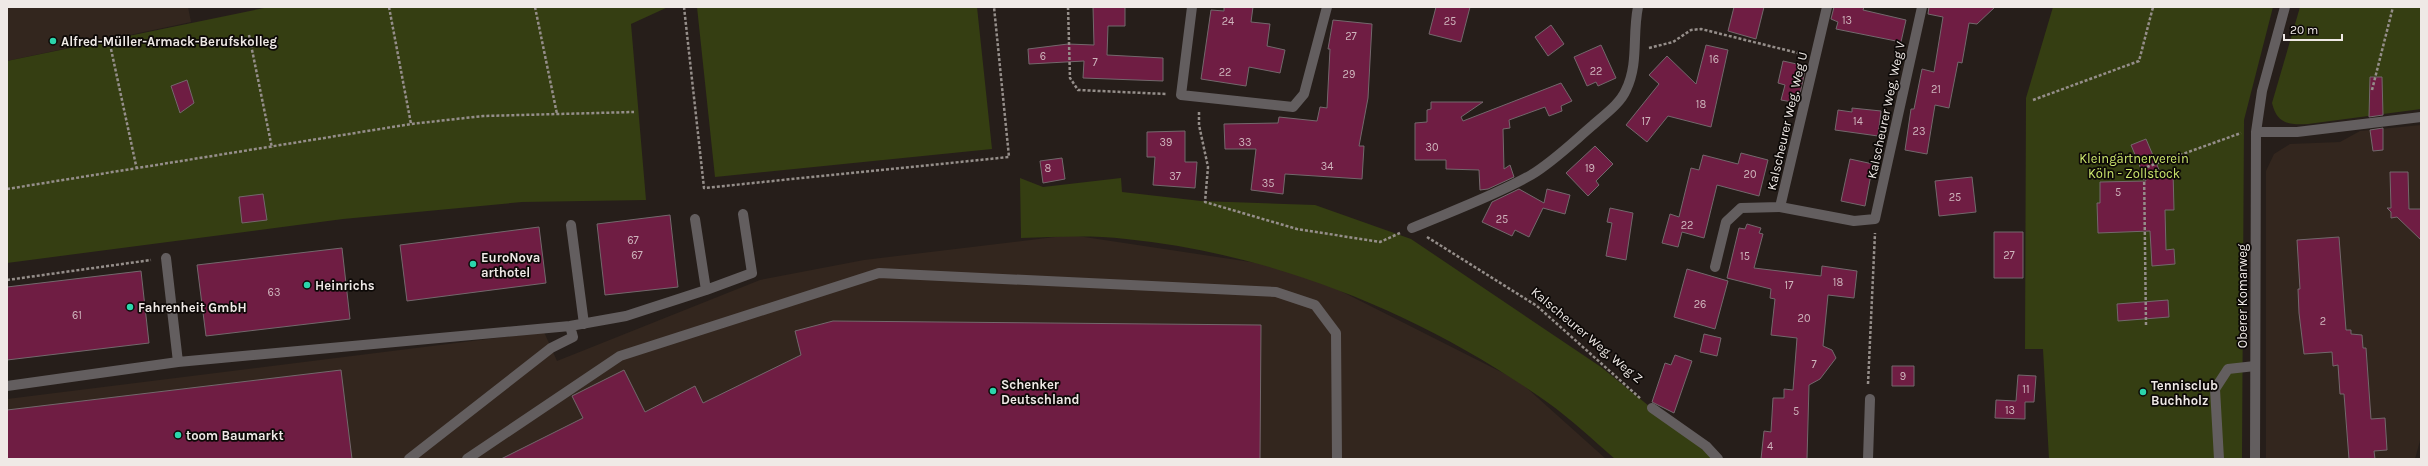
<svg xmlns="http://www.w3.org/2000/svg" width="2428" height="466" viewBox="0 0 2428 466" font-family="Karla,sans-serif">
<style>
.built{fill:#33261e}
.green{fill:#353e12}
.building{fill:#6f1d43;stroke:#73686c}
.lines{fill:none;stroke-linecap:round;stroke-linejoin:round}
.path{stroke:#958e8a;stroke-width:2.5;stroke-dasharray:3 2;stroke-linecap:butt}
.lane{stroke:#635e5f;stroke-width:10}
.street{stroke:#635e5f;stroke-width:10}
.poi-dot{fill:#2bd5ac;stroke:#0d0907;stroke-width:1.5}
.labels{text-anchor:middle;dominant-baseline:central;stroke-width:3.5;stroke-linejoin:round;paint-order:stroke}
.number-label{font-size:11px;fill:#cfb6bd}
.poi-label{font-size:13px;font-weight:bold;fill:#efe9e6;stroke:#0d0907;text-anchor:start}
.street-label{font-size:13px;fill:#efe9e6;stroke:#0d0907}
.park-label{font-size:13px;fill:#cce66d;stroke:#0d0907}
</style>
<rect width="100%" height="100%" fill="#261e1a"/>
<path class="built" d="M 7,7 L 188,7 L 191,22 L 7,61 Z
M 2421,125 L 2421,437 L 2415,459 L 2266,459 L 2266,171 L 2274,154 L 2290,144 L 2340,142 L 2360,131 Z
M 1071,235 L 1297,269 L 1519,381 L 1606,459 L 7,459 L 7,399 L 544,332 L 557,361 L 760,280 L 864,260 Z"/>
<path class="green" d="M 269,7 L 668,7 L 631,24 L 646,200 L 522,202 L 343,219 L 7,263 L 7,61 Z
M 697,7 L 977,7 L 992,149 L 715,177 Z
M 2053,7 L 2273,7 L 2244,120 L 2242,459 L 2049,459 L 2043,349 L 2025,349 L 2026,98 Z
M 2300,7 L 2421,7 L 2421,109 L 2308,124 C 2289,125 2277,124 2272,103 Z
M 1020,178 L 1043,187 L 1121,178 L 1122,192 L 1201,201 L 1315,205 L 1411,239 L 1601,367 L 1708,454 L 1711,459 L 1615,459 C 1593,440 1571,419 1547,402 C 1424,315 1276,254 1126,239 C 1091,235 1056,237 1021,238 Z"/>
<path class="building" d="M 1093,7 L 1125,7 L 1125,26 L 1108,26 L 1107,55 L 1163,58 L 1163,81 L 1083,78 L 1084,61 L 1029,64 L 1028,49 L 1068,44 L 1094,45 Z
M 1224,7 L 1253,7 L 1251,22 L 1270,24 L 1267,46 L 1285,50 L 1280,73 L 1249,67 L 1246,86 L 1201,79 L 1211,10 L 1224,11 Z
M 1436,7 L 1470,7 L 1461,42 L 1429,34 Z
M 1734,7 L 1764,7 L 1756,39 L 1728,31 Z
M 1834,7 L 1864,7 L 1863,10 L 1906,20 L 1901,42 L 1836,29 L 1838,22 L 1831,19 Z
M 1929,7 L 1995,7 L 1977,24 L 1969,23 L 1962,63 L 1958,62 L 1949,108 L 1935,105 L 1927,154 L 1905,150 L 1911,109 L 1914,109 L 1922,69 L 1934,72 L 1943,17 L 1928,14 Z
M 1333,20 L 1372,24 L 1368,98 L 1359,146 L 1364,146 L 1362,179 L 1285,174 L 1283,194 L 1251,190 L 1256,149 L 1225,149 L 1224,124 L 1278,123 L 1279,117 L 1317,121 L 1320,107 L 1327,108 L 1330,49 L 1328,49 Z
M 1551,25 L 1564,44 L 1548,56 L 1535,37 Z
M 1601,45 L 1616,78 L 1598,86 L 1596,82 L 1587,86 L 1574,57 Z
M 1706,45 L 1728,50 L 1711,127 L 1668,116 L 1647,142 L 1626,125 L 1659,84 L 1649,75 L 1667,56 L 1696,84 Z
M 1783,61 L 1806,66 L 1798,103 L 1781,100 L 1785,85 L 1778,83 Z
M 2370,77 L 2382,77 L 2383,115 L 2369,117 Z
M 187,80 L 194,103 L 180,113 L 171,86 Z
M 1561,83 L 1572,101 L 1561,106 L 1562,111 L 1549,116 L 1545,107 L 1509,120 L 1510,128 L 1503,129 L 1504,169 L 1510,165 L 1514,177 L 1488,189 L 1480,190 L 1479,170 L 1446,169 L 1446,160 L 1415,160 L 1415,123 L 1427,122 L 1427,110 L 1431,109 L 1431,102 L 1483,102 L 1461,117 L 1463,121 Z
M 1852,108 L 1881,111 L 1878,136 L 1835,130 L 1838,110 L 1852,112 Z
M 2383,128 L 2383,150 L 2373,151 L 2370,130 Z
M 1185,131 L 1185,162 L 1197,162 L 1195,188 L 1153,185 L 1155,157 L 1147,157 L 1147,132 Z
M 2146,139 L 2160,172 L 2173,171 L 2174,210 L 2165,210 L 2166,250 L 2174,249 L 2175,264 L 2152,266 L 2150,231 L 2098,233 L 2097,203 L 2100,203 L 2100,182 L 2146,181 L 2131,145 Z
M 1595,146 L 1613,164 L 1596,181 L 1599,185 L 1588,196 L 1566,173 Z
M 1741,153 L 1768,160 L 1759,196 L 1717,185 L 1704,238 L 1682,232 L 1678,247 L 1662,243 L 1670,214 L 1679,217 L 1691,168 L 1699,170 L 1703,155 L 1738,164 Z
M 1062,158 L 1065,179 L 1043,183 L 1040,161 Z
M 1850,159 L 1873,164 L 1865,206 L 1841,201 Z
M 2390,172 L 2408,172 L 2409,209 L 2421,209 L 2421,240 L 2397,217 L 2391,218 L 2391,212 L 2387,208 L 2391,208 Z
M 1972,177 L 1976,212 L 1939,216 L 1935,181 Z
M 1519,189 L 1544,203 L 1547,189 L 1570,195 L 1565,214 L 1543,208 L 1529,237 L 1515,230 L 1512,236 L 1482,222 L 1492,202 Z
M 263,194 L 267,220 L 242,223 L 239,197 Z
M 1610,208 L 1633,213 L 1626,260 L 1606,256 L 1612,223 L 1607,222 Z
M 670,215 L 678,287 L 605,295 L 597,224 Z
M 1747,224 L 1761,228 L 1759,233 L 1763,234 L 1754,268 L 1821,276 L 1822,266 L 1857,271 L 1854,298 L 1828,295 L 1823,346 L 1832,350 L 1836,358 L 1820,379 L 1809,385 L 1807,459 L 1761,459 L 1764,431 L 1771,432 L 1773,398 L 1784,398 L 1784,389 L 1793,390 L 1797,338 L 1771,335 L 1775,299 L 1770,298 L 1771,289 L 1727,278 L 1739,228 L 1745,229 Z
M 539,227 L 546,283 L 407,301 L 400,245 Z
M 1994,232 L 2023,232 L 2023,278 L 1994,278 Z
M 2339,237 L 2346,330 L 2351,330 L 2351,334 L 2362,335 L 2363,348 L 2366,348 L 2371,419 L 2385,418 L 2387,450 L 2374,451 L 2375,459 L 2349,459 L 2344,394 L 2340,394 L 2338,365 L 2333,366 L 2332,352 L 2304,354 L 2299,313 L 2298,289 L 2300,289 L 2297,240 Z
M 342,248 L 350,319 L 206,336 L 197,265 Z
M 1687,269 L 1728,281 L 1715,329 L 1674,317 Z
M 141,271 L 149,343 L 7,360 L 7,287 Z
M 2168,300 L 2169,317 L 2118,321 L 2117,304 Z
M 833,321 L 1261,325 L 1260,459 L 501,459 L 583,418 L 572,396 L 624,370 L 645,412 L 695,386 L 703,403 L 801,355 L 795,331 Z
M 1704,334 L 1721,338 L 1717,356 L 1700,352 Z
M 1675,355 L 1692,361 L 1674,413 L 1652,402 L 1665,363 L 1671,365 Z
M 1892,366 L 1914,366 L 1914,386 L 1892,386 Z
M 341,370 L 352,459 L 7,459 L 7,410 Z
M 2018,375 L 2036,376 L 2034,402 L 2025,402 L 2025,419 L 1995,418 L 1996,400 L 2016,401 Z"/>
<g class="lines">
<path class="path" d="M 389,7 L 411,124
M 535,7 L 557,114
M 684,7 L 704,188 L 1009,157 L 994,7
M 1068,7 L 1070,78 L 1078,90 L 1166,94
M 249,35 L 272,148
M 1649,48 L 1673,42 L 1691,30 L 1701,29 L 1802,54
M 111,49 L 137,170
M 2372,90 L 2393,7
M 2033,100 L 2139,61 L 2153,7
M 1199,112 L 1199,125 L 1208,167 L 1205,202 L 1297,229 L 1380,242 L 1400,233
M 7,189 L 411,124 L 483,116 L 634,112
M 1427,237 L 1537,306 L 1641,399
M 7,280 L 151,260
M 2146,325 L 2144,168 L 2241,133
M 1868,384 L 1875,233"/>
<path class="lane" d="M 571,225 L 584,324
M 166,258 L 178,362
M 706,290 L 752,273 L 743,214
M 7,386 L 178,362 L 570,326 L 626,316 L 706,290 L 695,219
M 409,459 L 551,348 L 573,337 L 570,326
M 467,459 L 620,356 L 879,273 L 1276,292 L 1315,305 L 1336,333 L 1337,459
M 2219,459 L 2215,389 L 2228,369 L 2255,366"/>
<path class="street" d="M 1192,7 L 1181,95 L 1293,107 L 1304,94 L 1327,7
M 2256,132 L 2297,132 L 2421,117
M 1780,207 L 1827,7
M 1412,228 C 1452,211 1494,196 1531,175 C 1554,161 1573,142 1593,125 C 1604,115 1620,104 1626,90 C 1639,63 1632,36 1638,7
M 1715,267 L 1726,222 L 1741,208 L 1780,207 L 1854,221 L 1875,219 L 1922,7
M 1652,408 L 1706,446 L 1718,459
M 1868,459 L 1870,399
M 2255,459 L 2256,132 L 2262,91 L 2285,7"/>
</g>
<g class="poi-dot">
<circle cx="53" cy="41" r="4"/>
<circle cx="473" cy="264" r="4"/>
<circle cx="307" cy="285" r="4"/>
<circle cx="130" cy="307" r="4"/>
<circle cx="993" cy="391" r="4"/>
<circle cx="2143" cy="392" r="4"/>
<circle cx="178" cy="435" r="4"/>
</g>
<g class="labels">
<g class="number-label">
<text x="1847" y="20">13</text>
<text x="1228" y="21">24</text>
<text x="1450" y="21">25</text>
<text x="1351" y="36">27</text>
<text x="1043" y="56">6</text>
<text x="1714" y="59">16</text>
<text x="1095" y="62">7</text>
<text x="1596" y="71">22</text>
<text x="1225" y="72">22</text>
<text x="1349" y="74">29</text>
<text x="1936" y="89">21</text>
<text x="1701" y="104">18</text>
<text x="1646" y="121">17</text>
<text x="1858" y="121">14</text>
<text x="1919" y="131">23</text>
<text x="1166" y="142">39</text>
<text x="1245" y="142">33</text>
<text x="1432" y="147">30</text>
<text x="1327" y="166">34</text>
<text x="1048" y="168">8</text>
<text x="1590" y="168">19</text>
<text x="1750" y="174">20</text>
<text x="1175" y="176">37</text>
<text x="1268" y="183">35</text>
<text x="2118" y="192">5</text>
<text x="1955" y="197">25</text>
<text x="1502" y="219">25</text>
<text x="1687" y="225">22</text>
<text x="633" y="240">67</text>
<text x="637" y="255">67</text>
<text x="2009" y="255">27</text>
<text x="1745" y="256">15</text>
<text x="1838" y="282">18</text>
<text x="1789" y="285">17</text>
<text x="274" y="292">63</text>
<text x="1700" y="304">26</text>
<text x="77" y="315">61</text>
<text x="1804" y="318">20</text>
<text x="2323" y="321">2</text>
<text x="1814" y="364">7</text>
<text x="1903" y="376">9</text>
<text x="2026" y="389">11</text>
<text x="2010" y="410">13</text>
<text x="1796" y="411">5</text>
<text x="1770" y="446">4</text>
</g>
<g class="poi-label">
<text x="61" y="41">Alfred-Müller-Armack-Berufskolleg</text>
<text x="481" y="257">EuroNova<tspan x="481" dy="15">arthotel</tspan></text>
<text x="315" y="285">Heinrichs</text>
<text x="138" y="307">Fahrenheit GmbH</text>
<text x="1001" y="384">Schenker<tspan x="1001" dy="15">Deutschland</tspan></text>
<text x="2151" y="385">Tennisclub<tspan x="2151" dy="15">Buchholz</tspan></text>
<text x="186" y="435">toom Baumarkt</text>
</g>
<g class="street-label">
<text transform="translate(1886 110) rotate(-78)">Kalscheurer Weg, Weg V</text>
<text transform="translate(1787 121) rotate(-77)">Kalscheurer Weg, Weg U</text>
<text transform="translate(2242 296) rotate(-90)">Oberer Komarweg</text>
<text transform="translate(1587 335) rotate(40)">Kalscheurer Weg, Weg Z</text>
</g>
<g class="park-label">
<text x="2134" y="158">Kleingärtnerverein<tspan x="2134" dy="15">Köln - Zollstock</tspan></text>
</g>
</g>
<rect width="2428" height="466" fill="none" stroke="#efe9e6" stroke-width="16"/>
<path d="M2284 34v6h58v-6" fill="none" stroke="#efe9e6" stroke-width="2"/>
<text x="2290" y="34" font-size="12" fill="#efe9e6" stroke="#0d0907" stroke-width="3" paint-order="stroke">20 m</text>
</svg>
